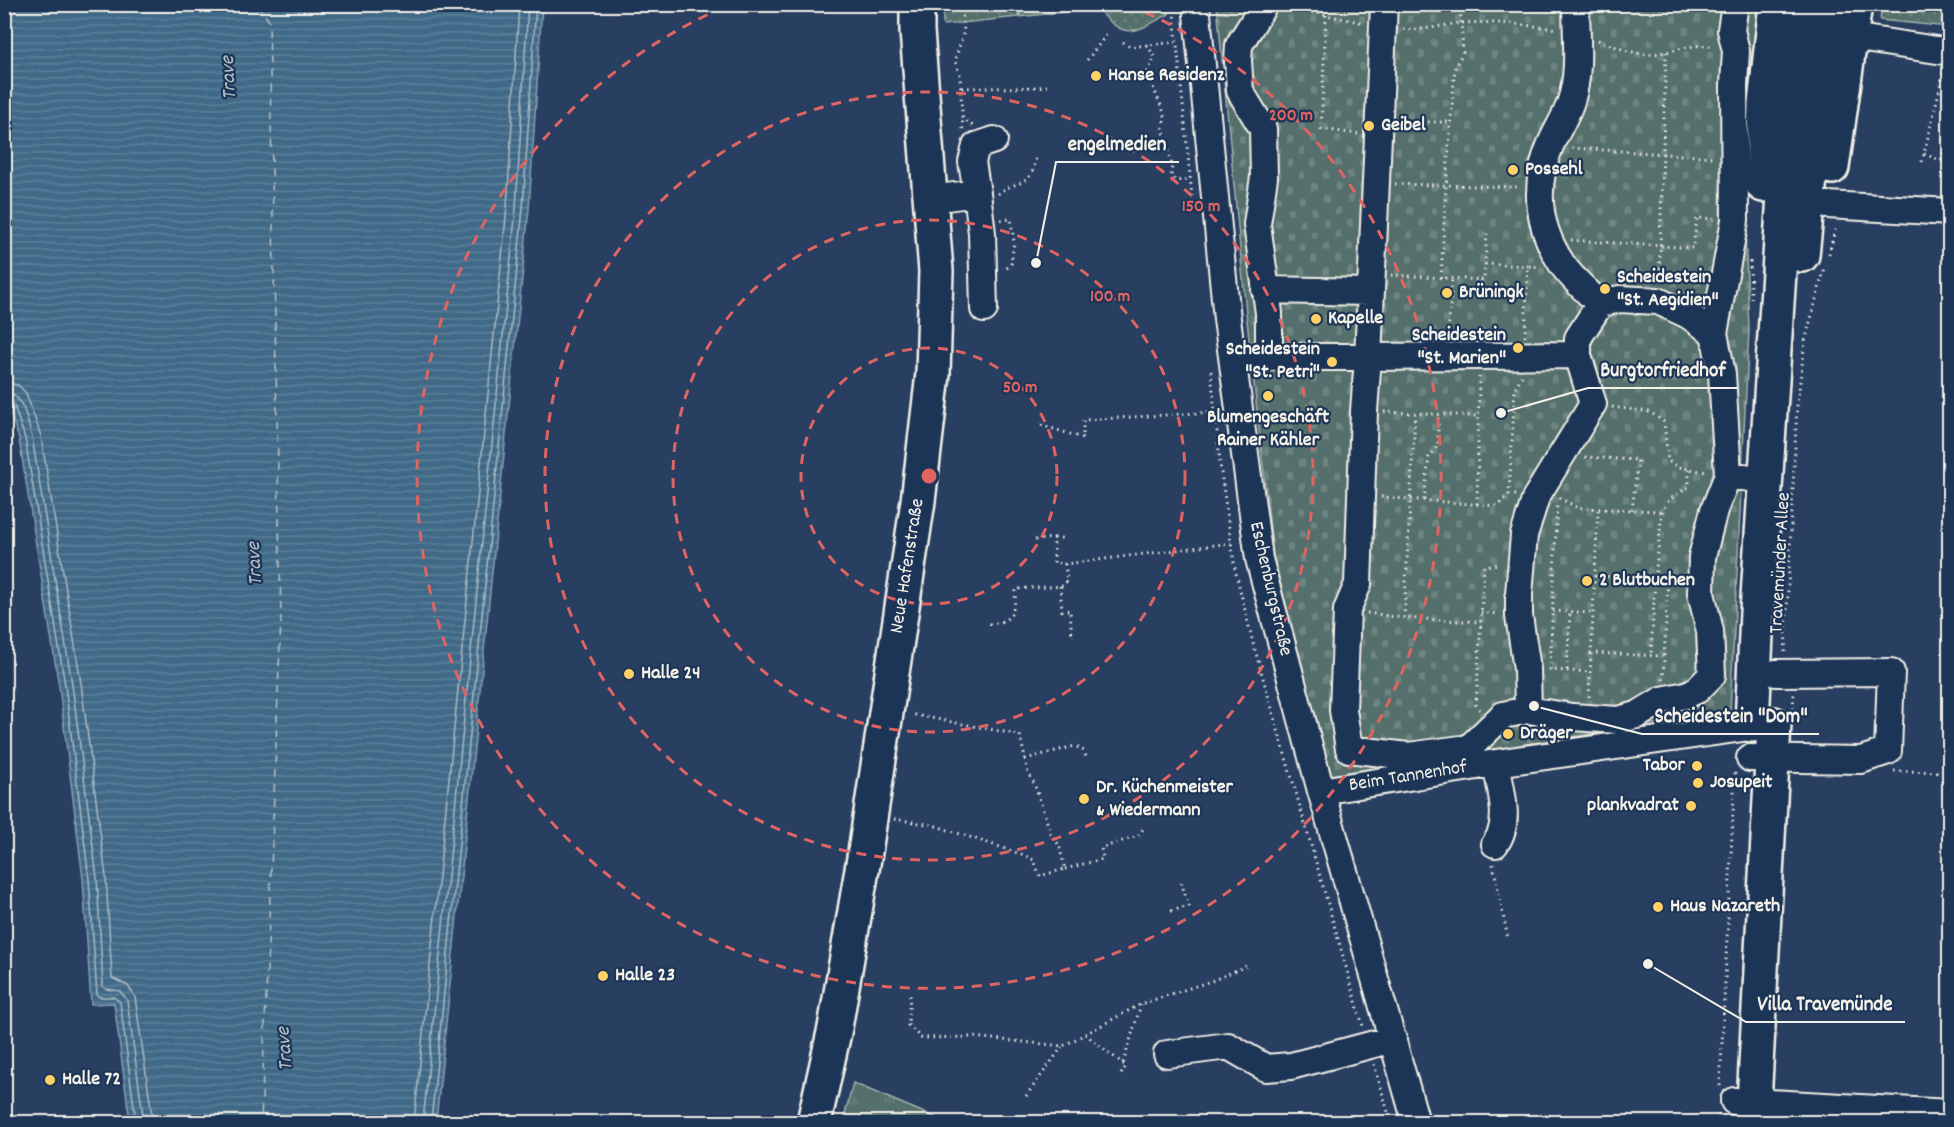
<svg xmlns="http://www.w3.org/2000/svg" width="1954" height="1127" viewBox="0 0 1954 1127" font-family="Dekko,sans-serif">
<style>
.grass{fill:url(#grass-tufts);stroke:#a4b0aa;stroke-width:1.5}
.cemetery{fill:url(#cemetery-stones);stroke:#a4b0aa;stroke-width:1.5}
.park{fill:url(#park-dots);stroke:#a4b0aa;stroke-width:1.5}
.water{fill:url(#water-rules);stroke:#899fae;stroke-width:1.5}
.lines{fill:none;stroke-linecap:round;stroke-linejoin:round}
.shore{stroke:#acbbc2;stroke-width:1.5}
.ferry{stroke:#b5c1c6;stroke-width:1.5;stroke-dasharray:8 6;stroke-linecap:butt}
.minor-casing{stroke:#f4f1e8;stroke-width:30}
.major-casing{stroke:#f4f1e8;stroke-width:38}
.highway-casing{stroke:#f4f1e8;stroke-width:38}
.path{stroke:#f4f1e8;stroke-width:3;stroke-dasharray:1.5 4.5;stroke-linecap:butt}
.minor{stroke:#1d3557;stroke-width:26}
.major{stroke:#1d3557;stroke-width:33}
.highway{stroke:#1d3557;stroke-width:33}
.ring{fill:none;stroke:#df6462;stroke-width:3;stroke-dasharray:10 8}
.poi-dot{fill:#ffd166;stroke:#1d3557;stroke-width:2}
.labels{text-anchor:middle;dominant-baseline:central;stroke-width:4.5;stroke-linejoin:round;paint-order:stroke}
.poi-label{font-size:20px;font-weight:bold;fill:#f4f1e8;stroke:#1d3557;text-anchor:start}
.street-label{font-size:20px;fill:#f4f1e8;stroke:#1d3557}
.water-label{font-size:21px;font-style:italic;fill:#b5c1c6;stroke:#1d3557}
.centre{fill:#df6462;stroke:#1d3557;stroke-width:3}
.ring-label{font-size:18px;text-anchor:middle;font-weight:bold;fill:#df6462;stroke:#1d3557;stroke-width:4.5;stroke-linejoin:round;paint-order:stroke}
.leader{fill:none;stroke:#f4f1e8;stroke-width:2}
.callout-dot{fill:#f4f1e8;stroke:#1d3557;stroke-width:2}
.callout-label{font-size:21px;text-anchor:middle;font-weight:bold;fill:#f4f1e8;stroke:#1d3557;stroke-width:4.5;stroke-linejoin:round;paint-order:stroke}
</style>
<defs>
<pattern id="grass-tufts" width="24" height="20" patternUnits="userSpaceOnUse" patternTransform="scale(1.5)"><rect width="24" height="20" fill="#556f6c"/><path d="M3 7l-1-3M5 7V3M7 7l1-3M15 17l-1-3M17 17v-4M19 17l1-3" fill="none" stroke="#6e8481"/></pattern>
<pattern id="cemetery-stones" width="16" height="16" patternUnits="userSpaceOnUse" patternTransform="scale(1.5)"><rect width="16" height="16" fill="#556f6c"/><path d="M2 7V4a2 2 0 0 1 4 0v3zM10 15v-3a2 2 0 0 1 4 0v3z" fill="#6e8481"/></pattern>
<pattern id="park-dots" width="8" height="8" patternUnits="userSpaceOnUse" patternTransform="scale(1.5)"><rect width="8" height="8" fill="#556f6c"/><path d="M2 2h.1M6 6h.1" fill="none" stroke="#6e8481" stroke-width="1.8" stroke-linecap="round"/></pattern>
<pattern id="water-rules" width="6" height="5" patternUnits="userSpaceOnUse" patternTransform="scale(1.5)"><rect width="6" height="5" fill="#416988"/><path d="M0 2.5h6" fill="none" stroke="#5d7f99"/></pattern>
</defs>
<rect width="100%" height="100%" fill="#283f62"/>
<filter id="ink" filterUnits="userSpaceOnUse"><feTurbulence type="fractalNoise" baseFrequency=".0167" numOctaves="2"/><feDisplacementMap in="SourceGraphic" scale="12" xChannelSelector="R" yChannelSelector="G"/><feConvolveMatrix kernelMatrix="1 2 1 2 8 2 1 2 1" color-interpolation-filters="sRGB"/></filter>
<g filter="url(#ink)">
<path class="grass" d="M 853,1083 L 946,1122 L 843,1122 Z"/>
<path class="cemetery" d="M 1217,5 L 1761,5 L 1744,207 L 1749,330 L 1730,712 L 1331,775 L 1273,555 L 1246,312 Z"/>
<path class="park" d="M 943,4 L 1168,4 L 1169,14 C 1136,31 1126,43 1099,10 L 1082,10 L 943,25 Z
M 1882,5 L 1949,5 L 1949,27 L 1880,20 Z"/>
<path class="water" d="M 4,5 L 542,5 L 529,209 L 436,1122 L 130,1122 L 114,1003 L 91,1004 L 83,879 L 59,686 L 19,439 L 5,397 Z"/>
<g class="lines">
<path class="shore" d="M 4,382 L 18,385 L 26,393 L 41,436 L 81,683 L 106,877 L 112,978 L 128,986 L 135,997 L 153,1122
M 4,391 C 24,393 27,421 32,437 L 72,684 L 97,878 L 103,987 L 106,989 L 120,991 L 127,1000 L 144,1122
M 4,399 L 9,400 L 13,403 L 25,438 L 65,685 L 89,879 L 97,995 L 99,997 L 114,997 L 120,1002 L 136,1122
M 414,1122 L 507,207 L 519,4
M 423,1122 L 516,208 L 528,4
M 431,1122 L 523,208 L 536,4"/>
<path class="ferry" d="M 257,4 L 269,21 L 281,618 L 261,1122"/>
<g class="minor-casing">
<path id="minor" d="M 1196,4 L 1227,319 L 1259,559 L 1321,791 L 1416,1122
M 1576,4 C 1576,36 1581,70 1571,101 C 1566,117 1556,131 1550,146 C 1533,187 1538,228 1562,264 C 1572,279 1588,292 1600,304
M 1851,37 L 1950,52
M 977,193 L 982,233 L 984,309
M 931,199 L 977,193 L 972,162 L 976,146 L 994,140
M 1827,205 L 1950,212
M 1265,290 L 1370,292
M 1714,333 L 1735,220 L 1734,85 L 1736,51 L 1731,30 L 1735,4
M 1578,355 L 1368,357 L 1364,411 L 1358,584 L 1347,610 L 1343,710 L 1349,749 L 1408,756 L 1469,748 L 1503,715 L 1528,710 L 1572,717 L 1618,720 L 1637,715 L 1662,700 L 1686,695 L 1697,690 L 1712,675 L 1710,631 L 1701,593 L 1702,557 L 1714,510 L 1728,475
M 1269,357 L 1368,357 L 1384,4
M 1253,358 L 1269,357 L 1269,313 L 1257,224 L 1264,177 L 1263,129 L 1240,91 L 1238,61 L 1239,45 L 1262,8 L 1262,4
M 1528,710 L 1527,669 L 1519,616 L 1519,594 L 1524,535 L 1536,497 L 1593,404 L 1578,355 L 1578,338 L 1600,304 L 1619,299 L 1658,301 L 1688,315 L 1714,333 L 1722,374 L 1728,475 L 1751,478
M 1750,758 L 1861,760 L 1888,751 L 1891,672 L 1776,673
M 1321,791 L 1496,763 L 1771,724
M 1495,844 C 1512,822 1500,788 1496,763
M 1167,1054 L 1228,1046 L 1266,1068 L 1291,1066 L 1393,1039
M 1734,1101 L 1950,1113"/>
</g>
<g class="major-casing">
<path id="major" d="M 814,1122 L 835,1028 L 865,852 L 918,501 L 933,374 L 936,271 L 917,31 L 917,4
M 1753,1122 L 1774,724"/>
</g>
<g class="highway-casing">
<path id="highway" d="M 1832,167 L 1855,4
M 1763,185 L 1765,104 L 1776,4
M 1802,255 L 1828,4
M 1752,725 L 1757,612 L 1787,149 L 1803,4"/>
</g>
<path class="path" d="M 961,4 L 964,31 L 955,61 L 960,75 L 963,132
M 1012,4 L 1020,16
M 1173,4 L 1193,206
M 1282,9 L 1303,10 L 1364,23
M 1326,15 L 1321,129 L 1358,134
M 1403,29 C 1423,32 1443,24 1463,23 C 1495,21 1526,25 1557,29
M 1598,40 C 1614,46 1636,56 1653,54 C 1675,52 1691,42 1714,47
M 1123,42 L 1130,47 L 1176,42
M 1147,45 L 1155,57 L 1147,73 L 1165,115 L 1163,128 L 1172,165 L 1171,176 L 1176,181 L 1190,179
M 1087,60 L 1107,34
M 962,88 C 991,87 1018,89 1047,86
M 962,117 L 973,126
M 1398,122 L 1451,122
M 1572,148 L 1715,157
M 1924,154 L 1941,160 L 1950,133
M 1922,162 L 1944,71
M 1395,184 L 1520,187
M 998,194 C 1016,178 1031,191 1036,157
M 1001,220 L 1011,219 L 1014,242 L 1011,264 L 1004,271
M 1571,240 L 1693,248 L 1697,218 L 1715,219
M 1829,254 L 1836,226
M 1750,261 L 1751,299
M 1485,264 L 1528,266
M 1391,275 L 1484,280 L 1487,231
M 1441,278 L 1446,186 L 1455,66 L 1463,53 L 1460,4
M 1659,281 L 1666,52
M 1448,336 L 1452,278
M 1525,337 L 1528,266 L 1541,267
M 1211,371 L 1221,472 L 1235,569 L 1253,643 L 1363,1026
M 1612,407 L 1650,412 L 1664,422 L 1668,461 L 1679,467 L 1706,472
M 1384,412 L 1478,416
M 1041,425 L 1083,438 L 1083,420 L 1215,412
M 1585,457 L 1638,460 L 1632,510
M 1509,495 L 1515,388 L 1522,376
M 1381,497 L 1497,506 L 1509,495 L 1516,495
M 1559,498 L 1579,508 L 1662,511
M 1424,500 L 1429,457 L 1438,445 L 1438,415
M 1477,504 L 1479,377
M 1054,538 L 1062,538
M 1035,540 L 1054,538 L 1054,563 L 1065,564
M 1595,576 L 1655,579 L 1651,655
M 1060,586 L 1062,611 L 1070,610 L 1072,637
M 1553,611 L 1592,613
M 1481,612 L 1498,614
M 1367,613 L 1404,618 L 1481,622
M 1404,618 L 1415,414
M 989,624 C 1015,621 1014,611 1016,589 L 1063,586 L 1067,580 L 1065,564 L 1231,543
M 1785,652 L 1797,406 L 1805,341 L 1825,266
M 1590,653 L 1663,656
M 1549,670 L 1589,672
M 1550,670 L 1557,504
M 1567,670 L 1570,612
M 1663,680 L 1668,580 L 1655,579 L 1662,511 L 1669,500 L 1689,486 L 1689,469
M 1589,697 L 1598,510
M 1793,708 L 1794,693
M 1480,710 L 1476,705 L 1484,566 L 1500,564
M 1025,759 L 1075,746 L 1084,751 L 1086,757
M 1894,771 L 1950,772
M 894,819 L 933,825 L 1021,854 L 1034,860 L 1040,876 L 1065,869 L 1059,845 L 1051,834 L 1034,783 L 1028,773 L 1020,735 L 910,714
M 1493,864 L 1508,939
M 1065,869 L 1103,859 L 1101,848 L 1138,836 L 1144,828
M 1171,911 L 1189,906 L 1180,879
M 910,995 L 908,1025 L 921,1038 L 973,1037 L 1063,1046 L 1141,1004 L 1214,980 L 1246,966
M 1085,1034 L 1126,1066 L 1120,1076
M 1123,1063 L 1141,1005
M 1374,1064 L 1391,1122
M 1720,1086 L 1735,772
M 1026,1096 L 1062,1047
M 1718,1122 L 1719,1113"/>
<use href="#minor" class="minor"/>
<use href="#major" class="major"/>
<use href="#highway" class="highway"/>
</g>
</g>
<g class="ring">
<circle cx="929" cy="476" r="128"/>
<circle cx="929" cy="476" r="256"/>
<circle cx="929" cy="476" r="384"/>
<path d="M1129 5A512 512 0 1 1 729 5"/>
</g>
<g class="poi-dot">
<circle cx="1096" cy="76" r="6"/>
<circle cx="1369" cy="126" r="6"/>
<circle cx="1513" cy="170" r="6"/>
<circle cx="1605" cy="289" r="6"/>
<circle cx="1447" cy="293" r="6"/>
<circle cx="1316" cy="319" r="6"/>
<circle cx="1518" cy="348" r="6"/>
<circle cx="1332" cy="362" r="6"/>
<circle cx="1268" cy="396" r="6"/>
<circle cx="1587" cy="581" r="6"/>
<circle cx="629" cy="674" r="6"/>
<circle cx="1508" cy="734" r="6"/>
<circle cx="1697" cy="766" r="6"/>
<circle cx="1698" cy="783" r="6"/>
<circle cx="1084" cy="799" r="6"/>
<circle cx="1691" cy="806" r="6"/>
<circle cx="1658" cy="907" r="6"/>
<circle cx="603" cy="976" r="6"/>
<circle cx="50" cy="1080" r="6"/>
</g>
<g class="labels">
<g class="poi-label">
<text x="1108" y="76">Hanse Residenz</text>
<text x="1381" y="126">Geibel</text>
<text x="1525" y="170">Possehl</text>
<text x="1617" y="278">Scheidestein<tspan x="1617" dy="23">"St. Aegidien"</tspan></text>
<text x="1459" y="293">Brüningk</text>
<text x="1328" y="319">Kapelle</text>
<text x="1506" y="336" text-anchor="end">Scheidestein<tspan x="1506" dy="23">"St. Marien"</tspan></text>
<text x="1320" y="350" text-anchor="end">Scheidestein<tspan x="1320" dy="23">"St. Petri"</tspan></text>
<text x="1268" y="418" text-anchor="middle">Blumengeschäft<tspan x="1268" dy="23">Rainer Kähler</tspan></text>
<text x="1599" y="581">2 Blutbuchen</text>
<text x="641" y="674">Halle 24</text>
<text x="1520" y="734">Dräger</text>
<text x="1685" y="766" text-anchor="end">Tabor</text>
<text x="1710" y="783">Josupeit</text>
<text x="1096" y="788">Dr. Küchenmeister<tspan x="1096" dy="23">&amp; Wiedermann</tspan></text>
<text x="1679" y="806" text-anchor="end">plankvadrat</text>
<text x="1670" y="907">Haus Nazareth</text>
<text x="615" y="976">Halle 23</text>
<text x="62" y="1080">Halle 72</text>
</g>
<g class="street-label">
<text transform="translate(1781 563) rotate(-87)">Travemünder Allee</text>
<text transform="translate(908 566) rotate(-81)">Neue Hafenstraße</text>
<text transform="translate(1270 589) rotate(77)">Eschenburgstraße</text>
<text transform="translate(1408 777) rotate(-9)">Beim Tannenhof</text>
</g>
<g class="water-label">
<text transform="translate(230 78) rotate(-93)">Trave</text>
<text transform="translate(256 564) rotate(-93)">Trave</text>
<text transform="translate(286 1049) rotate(-94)">Trave</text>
</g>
</g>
<circle cx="929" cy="476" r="9" class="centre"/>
<g class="ring-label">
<text x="1291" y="120">200 m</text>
<text x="1201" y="211">150 m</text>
<text x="1110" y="301">100 m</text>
<text x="1020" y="392">50 m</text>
</g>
<path class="leader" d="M1036 263L1056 162H1179M1501 413L1588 388H1738M1534 706L1642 734H1819M1648 964L1746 1022H1905"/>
<g class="callout-dot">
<circle cx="1036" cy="263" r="6"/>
<circle cx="1501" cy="413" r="6"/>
<circle cx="1534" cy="706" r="6"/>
<circle cx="1648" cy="964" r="6"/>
</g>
<g class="callout-label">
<text x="1117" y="150">engelmedien</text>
<text x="1663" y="376">Burgtorfriedhof</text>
<text x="1731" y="722">Scheidestein "Dom"</text>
<text x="1825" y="1010">Villa Travemünde</text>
</g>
<rect width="1954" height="1127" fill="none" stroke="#1d3557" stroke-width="24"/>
<rect x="12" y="12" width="1930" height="1103" fill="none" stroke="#f4f1e8" stroke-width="2" filter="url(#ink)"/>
</svg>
